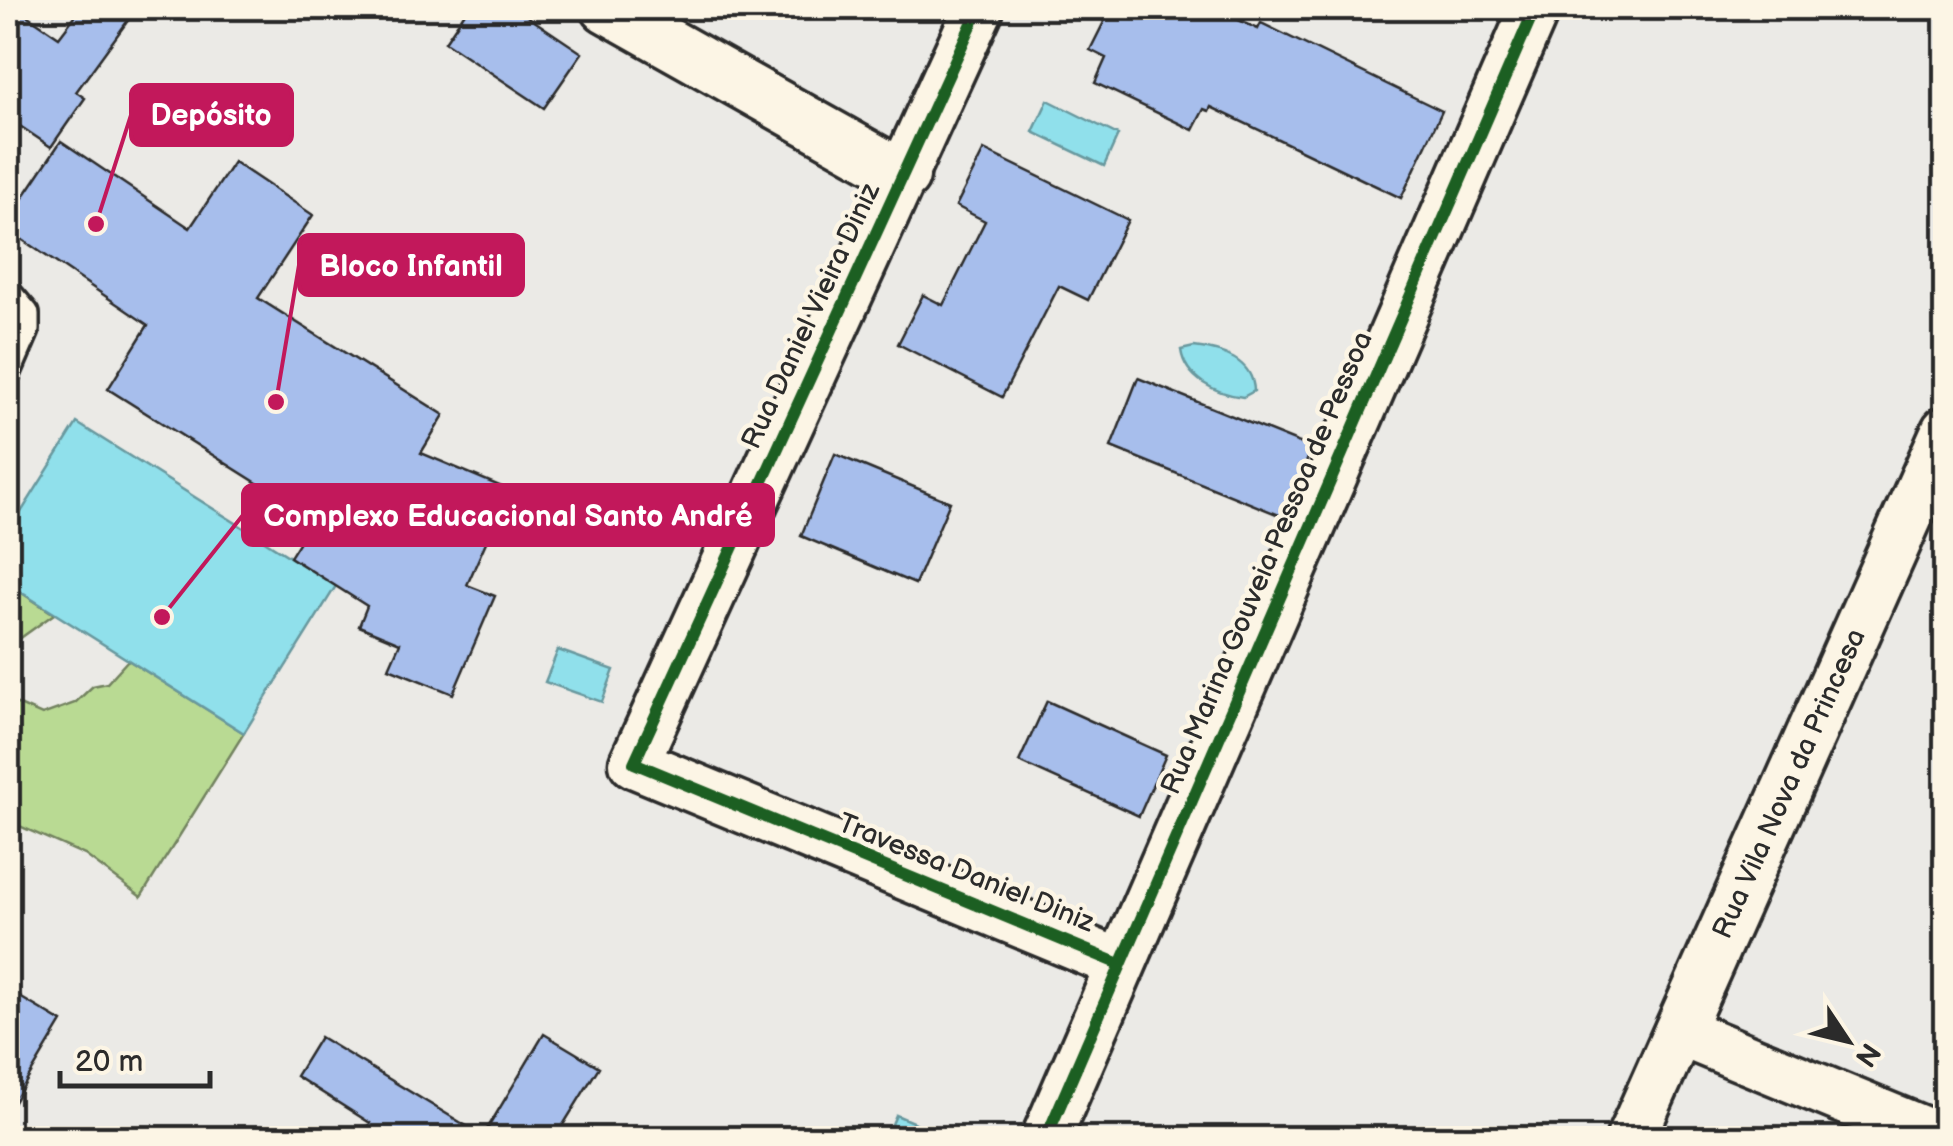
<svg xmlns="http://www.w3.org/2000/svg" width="1953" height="1146" viewBox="0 0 1953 1146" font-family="'Balsamiq Sans',sans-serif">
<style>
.green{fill:#b9da93;stroke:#72825f;stroke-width:2.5}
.water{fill:#90e0eb;stroke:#68989e;stroke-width:2.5}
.building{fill:#a7beec;stroke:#2b2b2b;stroke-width:2.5}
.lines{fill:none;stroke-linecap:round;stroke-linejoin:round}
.lane-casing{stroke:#2b2b2b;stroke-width:32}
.street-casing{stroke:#2b2b2b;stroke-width:55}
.lane{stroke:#fcf5e5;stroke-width:25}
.street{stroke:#fcf5e5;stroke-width:48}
.cycleway-casing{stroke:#fcf5e5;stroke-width:19}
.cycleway{stroke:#1b5e20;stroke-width:12}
.labels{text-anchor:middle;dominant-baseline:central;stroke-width:9;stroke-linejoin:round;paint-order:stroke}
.street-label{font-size:28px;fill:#2b2b2b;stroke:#fcf5e5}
.leader{fill:none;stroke:#c2185b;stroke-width:4}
.callout-dot{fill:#c2185b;stroke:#fcf5e5;stroke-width:4}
.callout{fill:#c2185b;stroke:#c2185b;stroke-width:4}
.callout-label{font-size:30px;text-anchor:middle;font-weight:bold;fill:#fff}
</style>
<rect width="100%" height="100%" fill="#ebeae6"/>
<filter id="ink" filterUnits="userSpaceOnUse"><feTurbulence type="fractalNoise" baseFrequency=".01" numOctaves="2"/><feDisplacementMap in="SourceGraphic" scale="20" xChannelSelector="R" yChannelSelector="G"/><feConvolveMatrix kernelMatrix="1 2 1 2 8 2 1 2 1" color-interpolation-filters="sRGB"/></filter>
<g filter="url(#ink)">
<path class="green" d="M 8,584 L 54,614 L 8,647 Z
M 128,660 L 244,733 L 141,897 L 85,855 L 8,821 L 8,700 L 42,715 L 75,703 L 93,686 L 107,683 Z"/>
<path class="water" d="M 1048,100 L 1118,135 L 1104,166 L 1033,132 Z
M 1194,347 C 1221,350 1253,360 1254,391 L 1243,397 C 1217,394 1185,379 1181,350 Z
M 77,423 L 336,586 L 244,733 L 8,584 L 8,533 Z
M 558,650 L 614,670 L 602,702 L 545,682 Z
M 896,1115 L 950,1138 L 886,1138 Z"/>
<path class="building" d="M 8,8 L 16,8 L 59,37 L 81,8 L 137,8 L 76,92 L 85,98 L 51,147 L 8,118 Z
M 468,8 L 515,8 L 582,53 L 544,108 L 445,42 Z
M 1111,8 L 1213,8 L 1258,29 L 1261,23 L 1442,111 L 1401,198 L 1211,107 L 1209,111 L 1204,109 L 1193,130 L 1095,83 L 1106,58 L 1090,50 Z
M 61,141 L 190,228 L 234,162 L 313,215 L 258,298 L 444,415 L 421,453 L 509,490 L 467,585 L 495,596 L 453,694 L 389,668 L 400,643 L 359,626 L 367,606 L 290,557 L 314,519 L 108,389 L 148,325 L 8,230 L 8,220 Z
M 984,150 L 1128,220 L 1088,300 L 1059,286 L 1002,397 L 898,344 L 923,295 L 943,305 L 985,221 L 956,206 Z
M 1138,378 L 1312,448 L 1284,517 L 1111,447 Z
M 835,454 L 950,502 L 915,584 L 801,536 Z
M 1047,701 L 1166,755 L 1139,816 L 1019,762 Z
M 8,990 L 62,1022 L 8,1112 Z
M 544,1034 L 599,1067 L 555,1138 L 361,1138 L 370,1123 L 296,1076 L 320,1037 L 483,1136 Z"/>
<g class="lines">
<g class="lane-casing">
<path id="lane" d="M 8,293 L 26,314 L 26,330 L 8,372"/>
</g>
<g class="street-casing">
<g id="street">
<path d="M 606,8 L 905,176"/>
<path d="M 979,8 L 634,763 L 1120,964"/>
<path d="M 1679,1031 L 1939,1138"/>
<path d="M 1046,1138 L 1535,8"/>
<path id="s1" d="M 1631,1138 L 1946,431"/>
</g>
</g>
<use href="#lane" class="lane"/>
<use href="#street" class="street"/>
<g class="cycleway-casing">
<path id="cycleway" d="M 979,8 L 634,763 L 1120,964
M 1046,1138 L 1535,8"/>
</g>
<use href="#cycleway" class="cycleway"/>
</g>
</g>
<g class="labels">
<g class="street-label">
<text transform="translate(811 316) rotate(-65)">Rua Daniel Vieira Diniz</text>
<text transform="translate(1267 563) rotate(-67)">Rua Marina Gouveia Pessoa de Pessoa</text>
<text stroke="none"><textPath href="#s1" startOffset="388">Rua Vila Nova da Princesa</textPath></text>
<text transform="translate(966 873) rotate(22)">Travessa Daniel Diniz</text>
</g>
</g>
<path class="leader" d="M96 224L131 115M276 402L299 265M162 617L243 515"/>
<g class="callout-dot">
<circle cx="96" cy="224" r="10"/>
<circle cx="276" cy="402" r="10"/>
<circle cx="162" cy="617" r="10"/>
</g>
<g class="callout">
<rect x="131" y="85" width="161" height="60" rx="10"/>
<rect x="299" y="235" width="224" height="60" rx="10"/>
<rect x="243" y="485" width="530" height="60" rx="10"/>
</g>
<g class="callout-label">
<text x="211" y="125">Depósito</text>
<text x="411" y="276">Bloco Infantil</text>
<text x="508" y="526">Complexo Educacional Santo André</text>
</g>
<rect width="1953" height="1146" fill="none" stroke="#fcf5e5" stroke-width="40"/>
<rect x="20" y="20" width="1913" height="1106" fill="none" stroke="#2b2b2b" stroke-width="4" filter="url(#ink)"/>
<g transform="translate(1848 1041) rotate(125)" stroke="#fcf5e5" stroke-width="8" paint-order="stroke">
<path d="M0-8L18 38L0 25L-18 38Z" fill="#2b2b2b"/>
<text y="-15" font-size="28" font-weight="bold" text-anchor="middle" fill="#2b2b2b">N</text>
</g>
<path d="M60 1071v15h150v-15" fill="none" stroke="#2b2b2b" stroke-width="5"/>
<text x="75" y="1071" font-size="30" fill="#2b2b2b" stroke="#fcf5e5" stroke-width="8" paint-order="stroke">20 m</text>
</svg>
